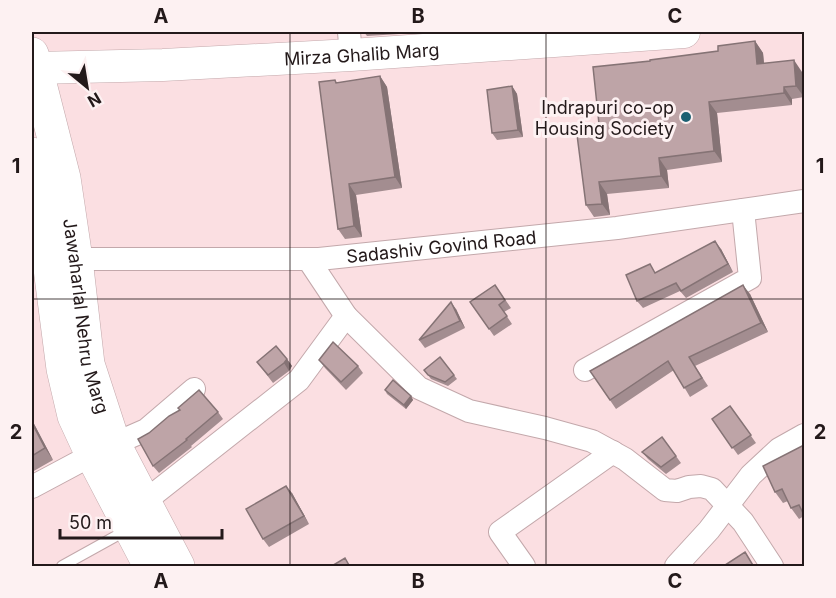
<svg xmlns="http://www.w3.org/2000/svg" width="836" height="598" viewBox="0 0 836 598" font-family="Inter,sans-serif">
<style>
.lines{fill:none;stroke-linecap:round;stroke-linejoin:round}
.lane-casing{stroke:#c3a8ab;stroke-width:12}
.street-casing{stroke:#c3a8ab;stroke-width:24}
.secondary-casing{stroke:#c3a8ab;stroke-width:33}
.primary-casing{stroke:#c3a8ab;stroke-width:34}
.lane{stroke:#fff;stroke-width:10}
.street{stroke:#fff;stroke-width:22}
.secondary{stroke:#fff;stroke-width:32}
.primary{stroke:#fff;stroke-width:33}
.wall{fill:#a38d90}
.shaded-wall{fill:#857375}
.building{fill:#bea4a7;stroke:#857375;stroke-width:1.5}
.grid{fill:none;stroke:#23191a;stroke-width:1.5;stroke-opacity:0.55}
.poi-dot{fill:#1b6072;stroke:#fdf1f2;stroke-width:2}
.labels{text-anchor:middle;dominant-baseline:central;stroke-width:6;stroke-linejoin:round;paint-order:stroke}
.street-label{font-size:18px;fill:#23191a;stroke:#fdf1f2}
.poi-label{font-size:18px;fill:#23191a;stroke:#fdf1f2;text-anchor:end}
.neatline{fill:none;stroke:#23191a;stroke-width:2}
.grid-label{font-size:20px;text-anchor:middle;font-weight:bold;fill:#23191a}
</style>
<rect width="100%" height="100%" fill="#fbdfe2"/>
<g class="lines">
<g class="lane-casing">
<path id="lane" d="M 62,566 L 127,530"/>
</g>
<g class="street-casing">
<g id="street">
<path d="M 349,32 L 351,55"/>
<path id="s1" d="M 76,259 L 319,259 L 617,228 L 804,201"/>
<path d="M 308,259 L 346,316 L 419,388 L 469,411 L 545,428 L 592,441 L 625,459 L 665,490 L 677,491 L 689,487 L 701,486 L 712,489 L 743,522 L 772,566"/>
<path d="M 585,370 L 750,278 L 743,210"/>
<path d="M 114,444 L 146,430 L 194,389"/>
<path d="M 32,487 L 92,455"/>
<path d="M 144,502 L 299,380 L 346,316"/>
<path d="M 524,566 L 500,532 L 613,452"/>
<path d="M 676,566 L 709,530 L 751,475 L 779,449 L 804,435"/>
</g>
</g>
<g class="secondary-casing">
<g id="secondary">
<path id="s2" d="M 36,68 L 163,65 L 351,55 L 684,32"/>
</g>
</g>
<g class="primary-casing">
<g id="primary">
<path id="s3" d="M 32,54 L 36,68 L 64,178 L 76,259 L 88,364 L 114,444 L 178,566"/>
<path d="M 32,154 L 39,183 L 63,369 L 74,416 L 92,455 L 150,566"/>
</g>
</g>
<use href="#lane" class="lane"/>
<use href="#street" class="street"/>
<use href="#secondary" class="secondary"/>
<use href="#primary" class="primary"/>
</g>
<path class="wall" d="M 364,32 L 398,32 L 399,34 L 367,36 Z
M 755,41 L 763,53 L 764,63 L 802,72 L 804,97 L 792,99 L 792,105 L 717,113 L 722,162 L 667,170 L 669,188 L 607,194 L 610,215 L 594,217 L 586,205 L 599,124 L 650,61 L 718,51 Z
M 380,76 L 387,87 L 402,188 L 356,195 L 362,237 L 345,239 L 338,229 L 335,80 L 337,83 Z
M 512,86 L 517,94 L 523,137 L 497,140 L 492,133 Z
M 721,249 L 733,272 L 686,298 L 680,291 L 643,308 L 637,301 L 656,273 Z
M 495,285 L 511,308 L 504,312 L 512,324 L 494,336 L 470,302 Z
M 750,294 L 768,332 L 695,366 L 708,386 L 690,397 L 674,370 L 616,409 L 590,371 Z
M 456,309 L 465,328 L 425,348 L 419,340 Z
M 440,357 L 457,379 L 448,386 L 431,379 L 424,370 Z
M 287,359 L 292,366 L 289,371 L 273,383 L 257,362 Z
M 319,360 L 358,366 L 363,373 L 346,390 L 325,368 Z
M 385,390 L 411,396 L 413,400 L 406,409 L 387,394 Z
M 730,406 L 756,443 L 738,455 L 712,419 Z
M 218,412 L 223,419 L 191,446 L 192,447 L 159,473 L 153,466 Z
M 32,420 L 53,460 L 32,472 Z
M 662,437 L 681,463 L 666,474 L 648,459 L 642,452 Z
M 804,445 L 804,516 L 799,519 L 791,508 L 788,501 L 783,503 L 775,492 Z
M 292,493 L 309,524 L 269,547 L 263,539 Z"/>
<path class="shaded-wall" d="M 755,41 L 763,53 L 765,75 L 757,64 Z
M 794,60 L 802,72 L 804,97 L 796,86 Z
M 380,76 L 387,87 L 402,188 L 395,177 Z
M 512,86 L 517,94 L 523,137 L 518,130 Z
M 784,87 L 792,99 L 792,105 L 784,93 Z
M 709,102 L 717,113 L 722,162 L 714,151 Z
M 659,158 L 667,170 L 669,188 L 661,176 Z
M 599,182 L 607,194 L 610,215 L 602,204 Z
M 349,184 L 356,195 L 362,237 L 354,226 Z
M 715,241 L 721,249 L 733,272 L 728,264 Z
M 743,285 L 750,294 L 768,332 L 761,323 Z
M 451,302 L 456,309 L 465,328 L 460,321 Z
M 287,359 L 292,366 L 289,371 L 284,363 Z
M 411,396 L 413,400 L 406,409 L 404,405 Z
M 32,420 L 53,460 L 45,448 L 32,423 Z
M 286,486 L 292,493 L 309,524 L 304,516 Z"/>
<path class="building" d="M 755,41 L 757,64 L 794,60 L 796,86 L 784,87 L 784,93 L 709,102 L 714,151 L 659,158 L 661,176 L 599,182 L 602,204 L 586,205 L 576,127 L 599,124 L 593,67 L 650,61 L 650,60 L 718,51 L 718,46 Z
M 380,76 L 395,177 L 349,184 L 354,226 L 338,229 L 319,82 L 335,80 L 336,83 Z
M 512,86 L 518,130 L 492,133 L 487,90 Z
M 715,241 L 728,264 L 681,291 L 676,283 L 637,301 L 626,275 L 650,264 L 655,273 Z
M 495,285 L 505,300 L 499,305 L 507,316 L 489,329 L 470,302 Z
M 743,285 L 761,323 L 689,357 L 702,378 L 684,388 L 668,361 L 610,400 L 590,371 Z
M 451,302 L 460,321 L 419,340 Z
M 333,342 L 358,366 L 341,382 L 319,360 Z
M 276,346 L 287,359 L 284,363 L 268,375 L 257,362 Z
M 440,357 L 454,375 L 445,382 L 428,375 L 424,370 Z
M 393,380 L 411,396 L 404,405 L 385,390 Z
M 199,390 L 218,412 L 186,439 L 187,440 L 153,466 L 138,439 L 149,433 L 169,416 L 180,410 L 178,408 Z
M 730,406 L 751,435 L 732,448 L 712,419 Z
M 32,423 L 45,448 L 32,456 Z
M 662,437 L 676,456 L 661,467 L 642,452 Z
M 804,445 L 804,515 L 799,505 L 791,508 L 782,489 L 775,492 L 763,466 Z
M 286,486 L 304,516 L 263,539 L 246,509 Z
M 745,552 L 754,567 L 722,567 Z
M 345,558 L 350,567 L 330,567 Z"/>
<path class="grid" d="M 290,32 L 290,566M 546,32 L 546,566M 32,299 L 804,299"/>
<circle class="poi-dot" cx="686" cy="117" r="6"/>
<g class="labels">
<g class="street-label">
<text stroke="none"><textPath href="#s2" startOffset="326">Mirza Ghalib Marg</textPath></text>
<text stroke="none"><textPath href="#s1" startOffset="366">Sadashiv Govind Road</textPath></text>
<text stroke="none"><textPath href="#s3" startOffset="268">Jawaharlal Nehru Marg</textPath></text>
</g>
<g class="poi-label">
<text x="674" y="107">Indrapuri co-op<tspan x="674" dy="21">Housing Society</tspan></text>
</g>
</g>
<rect width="836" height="598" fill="none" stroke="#fdf1f2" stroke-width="66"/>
<g transform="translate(87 87) rotate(150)" stroke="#fdf1f2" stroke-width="4.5" paint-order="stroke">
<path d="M0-4.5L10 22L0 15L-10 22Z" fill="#23191a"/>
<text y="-9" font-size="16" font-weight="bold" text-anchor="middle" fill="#23191a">N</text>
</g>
<path d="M60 529v9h162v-9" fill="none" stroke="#23191a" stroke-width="3"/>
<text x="69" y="529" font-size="18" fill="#23191a" stroke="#fdf1f2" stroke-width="4.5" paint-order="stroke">50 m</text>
<rect x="33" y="33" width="770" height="532" class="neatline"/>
<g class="grid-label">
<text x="161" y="23">A</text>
<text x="418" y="23">B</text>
<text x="675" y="23">C</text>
<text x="16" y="173">1</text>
<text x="820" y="173">1</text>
<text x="16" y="439">2</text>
<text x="820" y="439">2</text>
<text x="161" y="588">A</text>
<text x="418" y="588">B</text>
<text x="675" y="588">C</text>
</g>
</svg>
